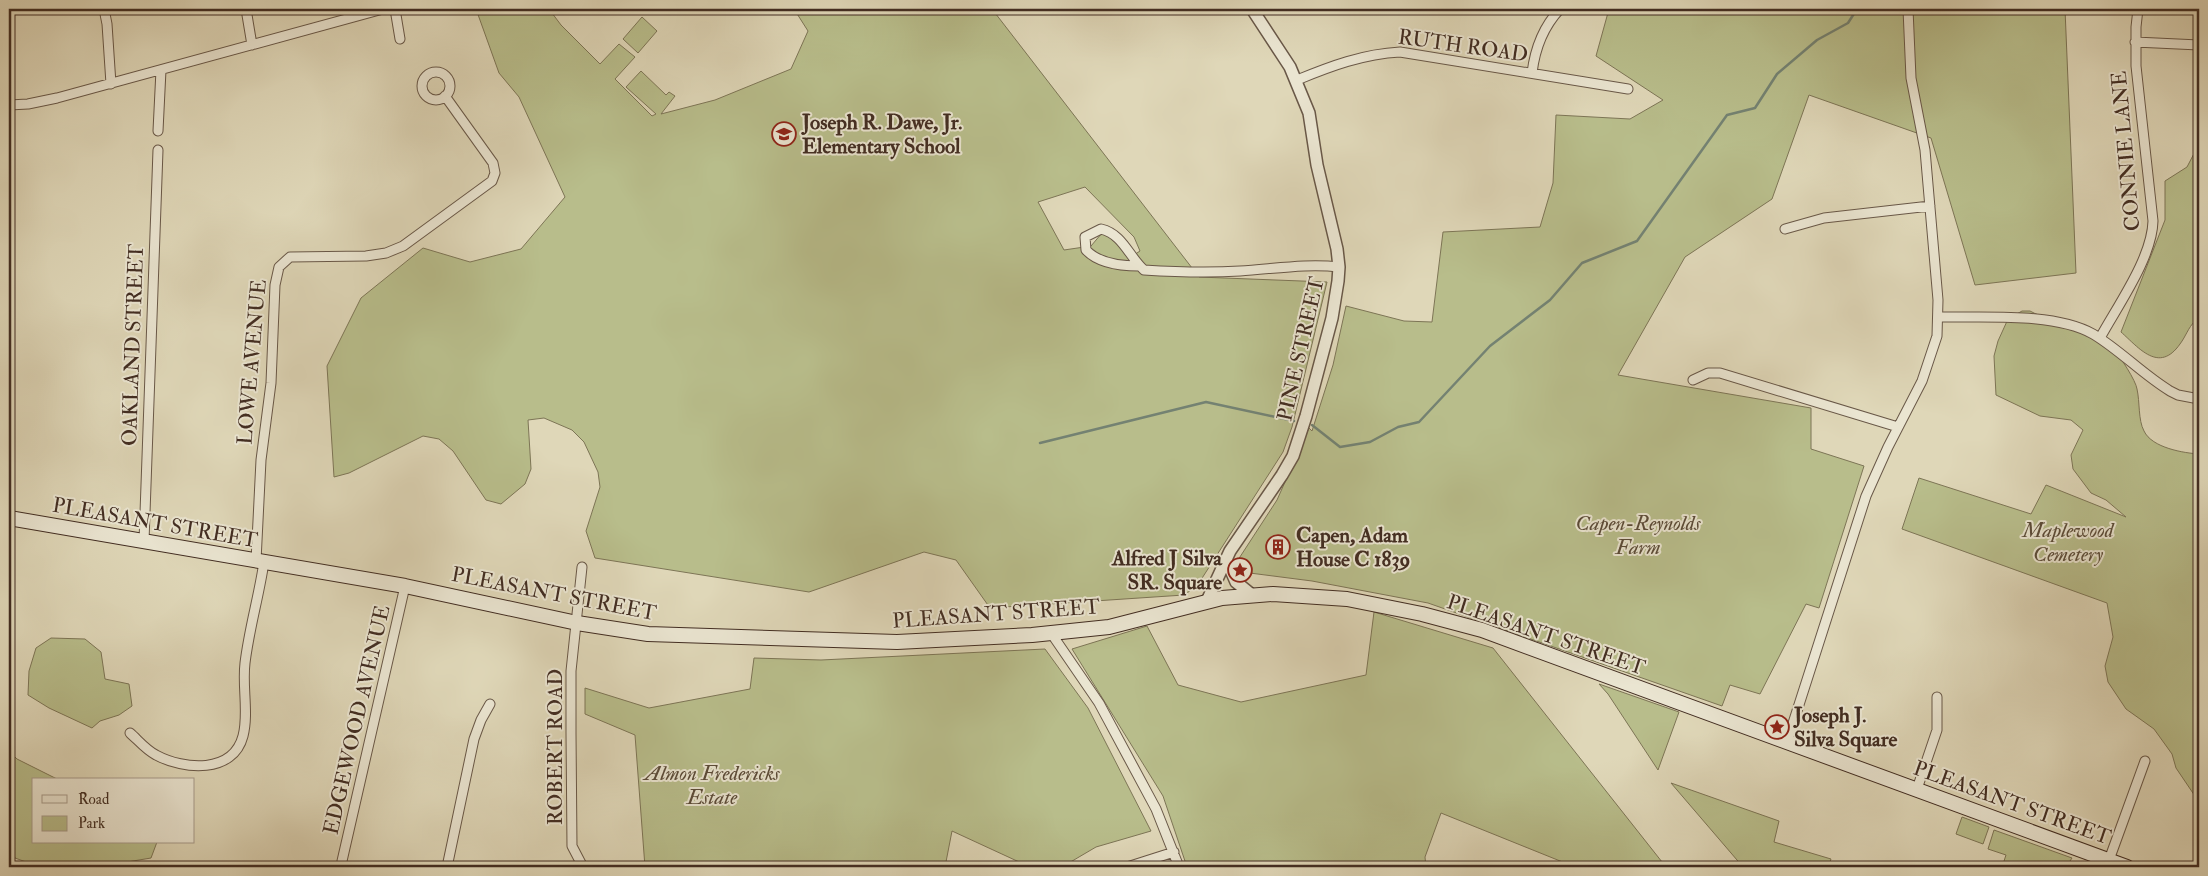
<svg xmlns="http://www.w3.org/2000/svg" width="2208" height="876" viewBox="0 0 2208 876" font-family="'IM FELL Double Pica',serif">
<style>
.green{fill:#b8bd8b;stroke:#7d7556;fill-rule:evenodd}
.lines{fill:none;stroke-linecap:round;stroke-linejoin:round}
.stream{stroke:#748272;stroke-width:2.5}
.minor-casing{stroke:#695848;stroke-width:11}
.tertiary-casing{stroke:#695848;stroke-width:14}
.secondary-casing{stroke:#422d22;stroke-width:16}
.minor{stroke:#eae5d1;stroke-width:9}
.tertiary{stroke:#eae5d1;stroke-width:11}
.secondary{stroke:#eae5d1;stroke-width:14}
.labels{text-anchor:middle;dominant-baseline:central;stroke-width:4;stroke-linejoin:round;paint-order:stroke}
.street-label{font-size:21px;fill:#422d22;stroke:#eae5d1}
.poi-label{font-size:21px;font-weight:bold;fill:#422d22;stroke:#eae5d1;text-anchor:start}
.park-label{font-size:21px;font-style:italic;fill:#5a4a37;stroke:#eae5d1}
</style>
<rect width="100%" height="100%" fill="#dfd7b8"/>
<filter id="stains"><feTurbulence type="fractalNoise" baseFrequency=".004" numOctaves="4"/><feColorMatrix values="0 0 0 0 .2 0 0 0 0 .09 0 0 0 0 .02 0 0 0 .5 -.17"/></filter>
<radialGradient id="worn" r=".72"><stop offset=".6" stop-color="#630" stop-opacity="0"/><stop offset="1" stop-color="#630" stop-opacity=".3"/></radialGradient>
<path class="green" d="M 476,9 L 549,9 L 561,25 L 600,64 L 619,44 L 635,57 L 615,79 L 652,116 L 656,114 L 626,87 L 641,71 L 666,95 L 669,92 L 675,96 L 661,114 L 715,100 L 791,69 L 808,31 L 794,9 L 992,9 L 1199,277 L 1327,282 L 1292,427 L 1283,452 L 1197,586 L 1184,595 L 990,608 L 956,560 L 924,552 L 809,592 L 595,558 L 586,531 L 600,487 L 598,472 L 584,442 L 572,430 L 544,418 L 528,420 L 531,469 L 525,484 L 501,504 L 486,500 L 453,451 L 439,439 L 423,436 L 349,473 L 334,477 L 327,366 L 361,298 L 423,248 L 470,262 L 521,249 L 565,197 L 519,97 L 499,73 ZM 1085,187 L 1134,237 L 1140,251 L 1134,255 L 1115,239 L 1102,233 L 1091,246 L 1064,250 L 1038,202 Z
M 1609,9 L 2065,9 L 2076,273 L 1975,285 L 1931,138 L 1809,95 L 1772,199 L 1685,257 L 1618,375 L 1811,408 L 1811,449 L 1864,466 L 1819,608 L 1806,604 L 1760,694 L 1730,685 L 1722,706 L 1428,603 L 1312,581 L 1242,572 L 1236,563 L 1277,500 L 1309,428 L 1312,431 L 1333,365 L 1346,306 L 1404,321 L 1432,322 L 1443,232 L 1540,227 L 1553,183 L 1556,115 L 1630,119 L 1663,100 L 1596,56 Z
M 642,17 L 657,31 L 638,53 L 623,39 Z
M 2199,144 L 2199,321 L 2195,321 C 2188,328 2186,336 2180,344 C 2159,374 2139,348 2121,332 L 2165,220 L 2165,181 L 2187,167 Z
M 2022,311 L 2030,311 C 2052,323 2099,333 2114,350 C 2120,356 2136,381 2137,389 C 2140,402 2138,420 2144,431 C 2152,448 2184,453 2199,454 L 2199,802 L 2176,768 L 2172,754 L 2154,729 L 2126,709 L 2108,682 L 2105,666 L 2113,637 L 2107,603 L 1902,529 L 1919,478 L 2031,514 L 2046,485 L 2126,517 L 2106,500 L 2091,493 L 2073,469 L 2071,455 L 2083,430 L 2071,420 L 2040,416 L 1996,395 L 1994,356 L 1998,341 L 2008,319 Z
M 1374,612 L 1493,648 L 1666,867 L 1575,867 L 1441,813 L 1425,857 L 1426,867 L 1187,867 L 1163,796 L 1072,649 L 1147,626 L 1178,685 L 1241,702 L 1366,675 Z
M 51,638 L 85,639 L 101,652 L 105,679 L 129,684 L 132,706 L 119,715 L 100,721 L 92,728 L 49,708 L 28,695 L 29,671 L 36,648 Z
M 1045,649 L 1088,708 L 1151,831 L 1096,847 L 1062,867 L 1030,867 L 952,831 L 945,867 L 645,867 L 635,735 L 585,714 L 585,688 L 649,708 L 750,689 L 754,658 L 821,660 Z
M 1599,684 L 1679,712 L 1658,770 L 1608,694 Z
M 9,751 L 17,759 L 59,780 L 34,780 L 34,842 L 157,842 L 151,858 L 97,867 L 40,867 L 15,858 L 9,844 Z
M 1671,783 L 1779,821 L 1774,842 L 1831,859 L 1828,867 L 1743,867 Z
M 1962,817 L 1989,827 L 1983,844 L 1956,834 Z
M 1994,830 L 2072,858 L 2068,864 L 2062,862 L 2060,867 L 2002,867 L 2006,855 L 1988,849 Z"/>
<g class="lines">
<path class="stream" d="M 1312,425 L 1340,447 L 1370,442 L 1398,427 L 1419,422 L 1490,346 L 1550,300 L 1582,263 L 1637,241 L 1727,115 L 1755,108 L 1777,74 L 1817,40 L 1848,23 L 1857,9
M 1040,443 L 1206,402 L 1294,421"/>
<g class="minor-casing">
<path id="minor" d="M 104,9 L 107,24 L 111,84
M 246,9 L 252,45
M 395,9 L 400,39
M 2135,42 L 2199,45
M422 86a14 14 0 1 1 28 0a14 14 0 1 1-28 0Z
M 1532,73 C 1535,48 1543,27 1560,9
M 1297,80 C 1331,66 1363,54 1400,52 L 1628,89
M 9,105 L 28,104 L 57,98 L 383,9
M 158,131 L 161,70
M 1785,229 L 1824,218 L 1930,206
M 1139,266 C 1121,266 1098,263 1086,250 L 1085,237 L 1101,229 C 1123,234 1129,257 1144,270 C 1176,272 1208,273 1240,271 C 1273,269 1307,263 1339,267
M 1938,317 C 1983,318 2054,312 2093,334 C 2120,350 2142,374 2170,391 L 2178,395 L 2199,399
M 2100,338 C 2118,305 2152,258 2153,221 L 2136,66 L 2136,27 L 2138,9
M 1693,380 L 1708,373 L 1720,373 L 1898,427
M 144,541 L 158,150
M 256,561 L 261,460 L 271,383 L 275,285 L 279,267 L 290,257 L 366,256 L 386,253 L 403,246 L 492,181 L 495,173 L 493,163 L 445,96
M 582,567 L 571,671 L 571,733 L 572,846 L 583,867
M 1051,633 L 1099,703 L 1156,809 L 1179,867
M 130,733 C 138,740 146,750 156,755 C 184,770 233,774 243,736 C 249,713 242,687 245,663 C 249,629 259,596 264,562
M 1787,742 L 1866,496 L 1888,447 L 1922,381 L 1937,336 L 1938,300 L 1925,150 L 1911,78 L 1908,9
M 1917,789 L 1937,730 L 1937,697
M 2109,860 L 2145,761
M 342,861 L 405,586
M 447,867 L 474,739 L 481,720 L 490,704
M 1127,867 L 1174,852"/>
</g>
<g class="tertiary-casing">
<path id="tertiary" d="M 1226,559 L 1236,582 L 1252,595
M 1207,601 L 1230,551 L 1282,475 L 1293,456 L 1306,416 L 1332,318 L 1338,281 L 1339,267 L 1337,249 L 1317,165 L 1309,113 L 1290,67 L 1252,9"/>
</g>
<g class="secondary-casing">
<path id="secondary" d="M 9,518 L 405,586 L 577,623 L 648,634 L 897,642 L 1032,635 L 1109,627 L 1222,598 L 1273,594 L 1347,599 L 1422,614 L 1482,630 L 2127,867"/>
</g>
<use href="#minor" class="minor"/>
<use href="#tertiary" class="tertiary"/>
<use href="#secondary" class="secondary"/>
</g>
<defs>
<g id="school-ring" transform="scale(1.25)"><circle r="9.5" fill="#eae5d1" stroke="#8f2418" stroke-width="1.5"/><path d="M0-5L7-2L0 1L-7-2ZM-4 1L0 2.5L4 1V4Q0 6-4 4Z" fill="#8f2418"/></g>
<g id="building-ring" transform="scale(1.25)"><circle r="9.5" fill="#eae5d1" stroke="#8f2418" stroke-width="1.5"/><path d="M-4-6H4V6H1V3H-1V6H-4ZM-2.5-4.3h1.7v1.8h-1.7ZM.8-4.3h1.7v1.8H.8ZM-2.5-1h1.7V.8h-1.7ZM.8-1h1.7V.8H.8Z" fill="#8f2418"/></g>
<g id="sight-ring" transform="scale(1.25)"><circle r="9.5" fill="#eae5d1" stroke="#8f2418" stroke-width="1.5"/><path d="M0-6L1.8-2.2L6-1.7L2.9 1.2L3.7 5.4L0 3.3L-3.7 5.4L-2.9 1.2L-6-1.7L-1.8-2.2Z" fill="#8f2418"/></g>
</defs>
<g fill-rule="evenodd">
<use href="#school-ring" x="784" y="134"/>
<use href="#building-ring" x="1278" y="547"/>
<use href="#sight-ring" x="1240" y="570"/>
<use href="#sight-ring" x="1777" y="727"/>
</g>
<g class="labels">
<g class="street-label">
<text transform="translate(1463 46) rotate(8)">RUTH ROAD</text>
<text transform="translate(2126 151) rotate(-95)">CONNIE LANE</text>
<text transform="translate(133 345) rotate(-88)">OAKLAND STREET</text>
<text transform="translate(1301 349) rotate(-77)">PINE STREET</text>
<text transform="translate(252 362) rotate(-85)">LOWE AVENUE</text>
<text transform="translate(155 523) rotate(10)">PLEASANT STREET</text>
<text transform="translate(554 594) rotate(11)">PLEASANT STREET</text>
<text transform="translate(996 614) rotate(-4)">PLEASANT STREET</text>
<text transform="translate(1546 635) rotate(19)">PLEASANT STREET</text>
<text transform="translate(357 720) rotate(-77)">EDGEWOOD AVENUE</text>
<text transform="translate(555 747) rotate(-90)">ROBERT ROAD</text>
<text transform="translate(2012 803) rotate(20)">PLEASANT STREET</text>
</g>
<g class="poi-label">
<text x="802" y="122">Joseph R. Dawe, Jr.<tspan x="802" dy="24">Elementary School</tspan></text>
<text x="1296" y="535">Capen, Adam<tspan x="1296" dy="24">House C 1839</tspan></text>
<text x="1222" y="558" text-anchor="end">Alfred J Silva<tspan x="1222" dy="24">SR. Square</tspan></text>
<text x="1794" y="715">Joseph J.<tspan x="1794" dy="24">Silva Square</tspan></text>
</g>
<g class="park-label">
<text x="1638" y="523">Capen-Reynolds<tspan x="1638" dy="24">Farm</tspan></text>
<text x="2068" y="530">Maplewood<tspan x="2068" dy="24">Cemetery</tspan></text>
<text x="712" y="773">Almon Fredericks<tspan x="712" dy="24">Estate</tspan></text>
</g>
</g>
<rect width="2208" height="876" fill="none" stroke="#dfd7b8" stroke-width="30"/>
<rect x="10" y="10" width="2188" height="856" fill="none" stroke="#422d22" stroke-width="2.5"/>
<rect x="15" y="15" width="2178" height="846" fill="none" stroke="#422d22"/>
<rect x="32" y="778" width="162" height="65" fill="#eae5d1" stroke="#a79b8b"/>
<rect x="42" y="795" width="25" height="8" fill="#eae5d1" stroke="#a79b8b"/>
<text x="78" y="804" font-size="15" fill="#422d22">Road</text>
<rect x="42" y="816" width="25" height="15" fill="#b8bd8b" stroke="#a79b8b"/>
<text x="78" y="828" font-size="15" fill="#422d22">Park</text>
<rect width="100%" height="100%" filter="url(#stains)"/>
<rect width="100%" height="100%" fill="url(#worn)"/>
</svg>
